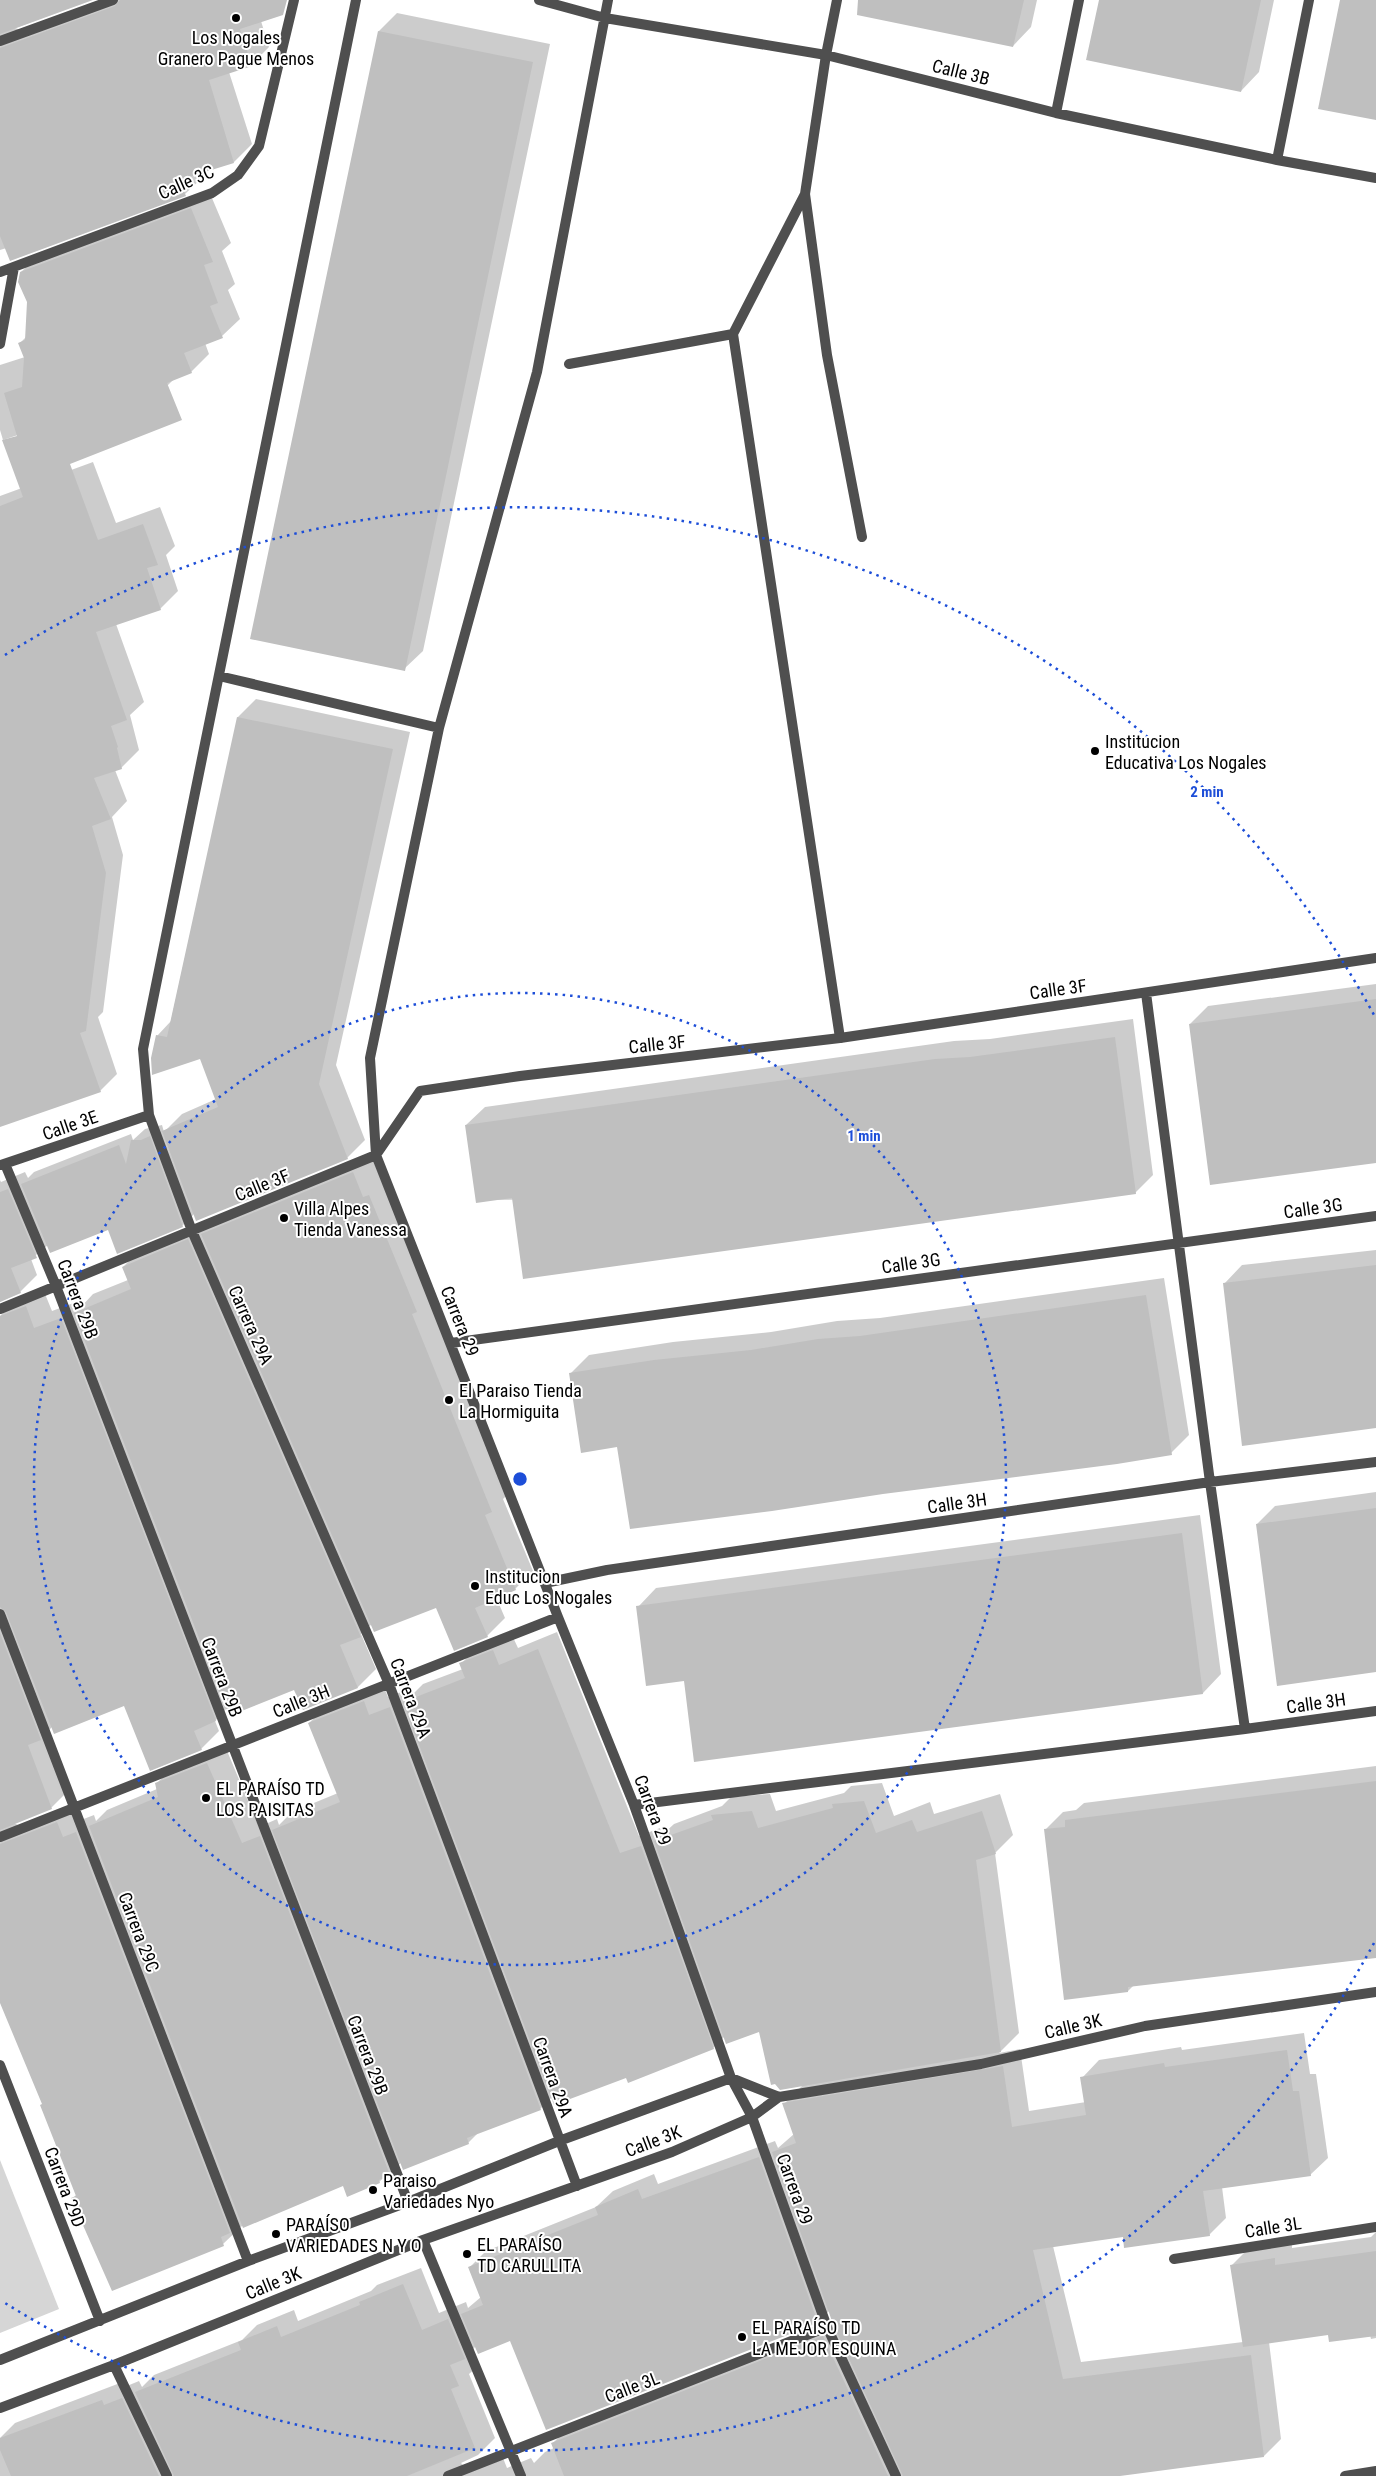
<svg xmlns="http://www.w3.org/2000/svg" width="1376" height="2476" viewBox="0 0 1376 2476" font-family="'Roboto Condensed',sans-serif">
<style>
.green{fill:#d6d6d6}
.shadow{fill:#0003;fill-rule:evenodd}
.building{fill:#bfbfbf}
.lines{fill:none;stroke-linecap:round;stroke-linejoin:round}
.service{stroke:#4f4f4f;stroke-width:10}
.minor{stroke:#4f4f4f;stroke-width:10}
.ring{fill:none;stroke:#1d4ed8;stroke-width:2.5;stroke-dasharray:2.5 5}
.poi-dot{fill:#000;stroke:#fff;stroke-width:2}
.labels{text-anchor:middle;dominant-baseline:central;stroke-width:4;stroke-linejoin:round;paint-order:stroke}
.poi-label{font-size:18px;fill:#000;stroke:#fff;text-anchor:start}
.street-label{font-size:18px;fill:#000;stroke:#fff}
.centre{fill:#1d4ed8;stroke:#fff;stroke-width:2.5}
.ring-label{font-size:15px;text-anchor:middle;font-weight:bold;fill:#1d4ed8;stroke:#fff;stroke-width:4;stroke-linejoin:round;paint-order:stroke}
</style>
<rect width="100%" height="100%" fill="#fff"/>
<path class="green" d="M 0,2160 L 59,2309 L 0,2333 Z"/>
<path class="shadow" d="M 0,0 L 90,0 L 15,28 L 21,30 L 104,0 L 286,0 L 261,21 L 269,47 L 251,65 L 229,72 L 252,144 L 234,162 L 201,172 L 203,177 L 185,194 L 0,250 Z
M 863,0 L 1037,0 L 1031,27 L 1013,46 Z
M 1100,0 L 1274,0 L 1259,72 L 1241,91 Z
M 397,13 L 550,44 L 423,651 L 404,669 L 379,31 Z
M 209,191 L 231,243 L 222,251 L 235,284 L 228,290 L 240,319 L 222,336 L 205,343 L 209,354 L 191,372 L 175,378 L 168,385 L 3,440 L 0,430 L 0,365 L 25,357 L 20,343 L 27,336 L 28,302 L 21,272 L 40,254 Z
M 93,462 L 116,523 L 160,507 L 175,546 L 166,555 L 178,591 L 160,609 L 116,624 L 144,702 L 130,715 L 139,750 L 121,768 L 115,770 L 127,801 L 112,817 L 123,855 L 103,1012 L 98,1017 L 117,1074 L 100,1091 L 0,1125 L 0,496 Z
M 256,699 L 410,732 L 336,1065 L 365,1140 L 347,1158 L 194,1214 L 182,1226 L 109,1229 L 48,1245 L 31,1259 L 37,1275 L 20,1292 L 0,1302 L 0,1180 L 1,1182 L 25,1172 L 28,1178 L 34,1172 L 131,1134 L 133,1140 L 145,1129 L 162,1125 L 164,1132 L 182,1114 L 216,1099 L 201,1057 L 157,1036 L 171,1021 L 238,717 Z
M 1376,984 L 1376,1162 L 1190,1024 L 1208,1006 Z
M 1133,1019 L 1153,1175 L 1135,1193 L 477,1200 L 466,1125 L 485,1107 L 954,1041 L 990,1039 Z
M 371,1155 L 509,1493 L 503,1499 L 533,1571 L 515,1589 L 496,1597 L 505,1618 L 487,1636 L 437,1606 L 372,1624 L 361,1634 L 376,1669 L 358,1687 L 295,1688 L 227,1708 L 215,1721 L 219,1731 L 201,1749 L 124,1705 L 52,1727 L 47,1732 L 69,1790 L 51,1808 L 13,1823 L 21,1826 L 75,1805 L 81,1820 L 94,1815 L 96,1821 L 107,1810 L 157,1789 L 156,1784 L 173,1767 L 225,1746 L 259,1827 L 277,1819 L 279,1825 L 292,1812 L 338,1793 L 309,1723 L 328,1705 L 382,1683 L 388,1697 L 409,1689 L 411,1696 L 423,1684 L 463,1669 L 461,1664 L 479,1645 L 511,1633 L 518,1648 L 557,1632 L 639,1836 L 660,1828 L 662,1835 L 674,1824 L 722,1806 L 731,1797 L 770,1794 L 776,1811 L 844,1793 L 851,1786 L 882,1783 L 894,1816 L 930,1802 L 934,1814 L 1000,1794 L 1013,1835 L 995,1853 L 1019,2033 L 999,2053 L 1020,2049 L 1029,2111 L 1086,2102 L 1082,2078 L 1099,2060 L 1181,2047 L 1182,2050 L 1304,2033 L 1310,2074 L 1316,2074 L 1328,2158 L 1310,2175 L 1222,2187 L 1226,2218 L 1209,2235 L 1124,2235 L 1053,2246 L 1081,2362 L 1243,2342 L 1231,2266 L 1249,2248 L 1292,2241 L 1292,2248 L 1371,2237 L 1376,2232 L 1376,2338 L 1371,2339 L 1370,2335 L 1329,2334 L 1269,2342 L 1281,2439 L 1264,2456 L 1110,2476 L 0,2476 L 0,2438 L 15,2423 L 120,2383 L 122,2388 L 139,2381 L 142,2387 L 154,2375 L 242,2340 L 257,2325 L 294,2310 L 298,2321 L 371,2291 L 377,2285 L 421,2268 L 439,2313 L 466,2302 L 468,2308 L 481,2297 L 469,2268 L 486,2251 L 596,2207 L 613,2191 L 654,2174 L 658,2184 L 775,2141 L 778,2148 L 794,2134 L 784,2104 L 803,2085 L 760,2030 L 725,2036 L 713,2048 L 627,2076 L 552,2097 L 540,2109 L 478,2133 L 468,2143 L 402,2162 L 379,2182 L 343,2185 L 243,2225 L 223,2244 L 73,2198 L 77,2194 L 43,2104 L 0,2000 L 0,1316 L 18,1298 L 43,1289 L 52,1311 L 79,1301 L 81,1307 L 93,1294 L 128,1280 L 123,1267 L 142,1248 ZM 830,2310 L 834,2322 L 570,2426 L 553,2443 L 554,2448 L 545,2452 L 534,2463 L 531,2458 L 507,2468 L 501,2453 L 464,2466 L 461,2463 L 478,2455 L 495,2438 L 469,2374 L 476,2368 L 469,2353 L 476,2346 L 511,2339 L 818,2322 Z
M 1376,1250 L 1376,1427 L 1224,1284 L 1242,1265 Z
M 1164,1278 L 1189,1435 L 1171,1453 L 618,1446 L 570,1374 L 589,1355 L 673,1342 L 771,1332 L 837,1321 L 880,1318 Z
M 1376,1492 L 1376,1671 L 1257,1524 L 1275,1506 Z
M 1200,1515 L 1221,1674 L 1203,1693 L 685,1679 L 638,1607 L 656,1588 Z
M 1376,1766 L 1376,1957 L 1134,1985 L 1128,1991 L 1045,1830 L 1063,1812 L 1076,1810 L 1084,1803 Z"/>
<path class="building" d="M 0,0 L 93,0 L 0,34 Z
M 120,0 L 287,0 L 283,15 L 240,29 L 252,66 L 209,80 L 234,163 L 179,180 L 186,196 L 10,261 L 0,236 L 0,48 L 115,6 Z
M 858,0 L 1024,0 L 1013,47 L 857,15 Z
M 1099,0 L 1261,0 L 1241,92 L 1086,60 Z
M 1340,0 L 1376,0 L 1376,120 L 1318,109 Z
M 378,31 L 533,62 L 405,671 L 250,639 Z
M 191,208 L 213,262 L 204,265 L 218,303 L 210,306 L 223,338 L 184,353 L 192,373 L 167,383 L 182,420 L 70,464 L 98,540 L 143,524 L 158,565 L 147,568 L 161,610 L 96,632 L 127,720 L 111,726 L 118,747 L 117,748 L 122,769 L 94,778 L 111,819 L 92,826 L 106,873 L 86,1031 L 80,1033 L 101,1092 L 0,1127 L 0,506 L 23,497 L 2,440 L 17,436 L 4,393 L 22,387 L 24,358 L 18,343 L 25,340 L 27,302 L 18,282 L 20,272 Z
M 237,717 L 393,749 L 319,1084 L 348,1159 L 196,1221 L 162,1131 L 218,1107 L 200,1059 L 152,1075 L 151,1058 L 156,1035 L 167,1037 Z
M 1376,999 L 1376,1163 L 1210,1185 L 1189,1024 Z
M 1115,1037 L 1136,1194 L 523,1279 L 512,1198 L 476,1203 L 465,1125 L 935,1059 L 970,1057 Z
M 150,1136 L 183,1227 L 117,1254 L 108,1230 L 50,1253 L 21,1184 L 119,1145 L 126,1164 L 131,1140 L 141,1140 Z
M 353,1172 L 363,1197 L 369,1195 L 417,1312 L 412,1314 L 492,1512 L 485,1515 L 516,1590 L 475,1608 L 488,1637 L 454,1651 L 436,1608 L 374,1632 L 201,1234 Z
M 8,1189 L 37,1258 L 11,1268 L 21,1293 L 0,1302 L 0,1192 Z
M 188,1239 L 361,1637 L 340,1645 L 358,1688 L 303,1710 L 294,1690 L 229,1716 L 74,1313 L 131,1289 L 122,1267 Z
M 1376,1265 L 1376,1428 L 1242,1446 L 1223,1283 Z
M 1146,1295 L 1172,1455 L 1117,1464 L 883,1494 L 772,1511 L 630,1529 L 617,1447 L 581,1453 L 569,1373 L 654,1360 L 751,1350 L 818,1339 L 860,1336 Z
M 26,1306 L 34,1328 L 61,1318 L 216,1721 L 194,1731 L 202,1750 L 150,1771 L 124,1706 L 54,1734 L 6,1612 L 0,1607 L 0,1316 Z
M 1376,1508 L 1376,1672 L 1277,1686 L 1256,1524 Z
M 1182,1533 L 1203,1694 L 694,1762 L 684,1681 L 646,1686 L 636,1606 Z
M 0,1633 L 41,1740 L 28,1745 L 52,1809 L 0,1830 Z
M 538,1649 L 620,1853 L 641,1846 L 714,2049 L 628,2083 L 626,2078 L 554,2105 L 403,1702 L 465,1678 L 459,1663 L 493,1650 L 499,1665 Z
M 364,1701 L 369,1715 L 390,1707 L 541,2110 L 467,2138 L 469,2144 L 403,2170 L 272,1830 L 340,1802 L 308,1723 Z
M 207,1763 L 242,1843 L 260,1836 L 390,2175 L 379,2180 L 380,2183 L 347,2197 L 343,2186 L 243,2228 L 89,1826 L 158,1797 L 155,1783 Z
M 1376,1781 L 1376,1958 L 1128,1987 L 1128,1992 L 1064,2000 L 1044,1829 L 1065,1827 L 1065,1820 Z
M 864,1801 L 876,1833 L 912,1820 L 917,1832 L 982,1811 L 996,1854 L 976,1860 L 1001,2052 L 780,2090 L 775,2084 L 771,2085 L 759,2032 L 726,2044 L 654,1841 L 713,1820 L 711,1815 L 752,1811 L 758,1828 L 833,1808 L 832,1804 Z
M 57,1822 L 63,1837 L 76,1832 L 230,2233 L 221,2237 L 224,2246 L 112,2291 L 71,2198 L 76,2196 L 40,2105 L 42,2104 L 0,2003 L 0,1844 Z
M 1287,2050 L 1293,2091 L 1299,2091 L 1311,2176 L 1203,2191 L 1210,2236 L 1124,2248 L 1123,2237 L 1033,2250 L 1063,2379 L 1251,2355 L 1264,2457 L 1120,2476 L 903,2476 L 833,2324 L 772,2152 L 796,2143 L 782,2103 L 1003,2066 L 1012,2127 L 1086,2115 L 1080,2077 L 1164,2063 L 1165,2067 Z
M 759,2157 L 818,2323 L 546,2430 L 510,2341 L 478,2354 L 461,2314 L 483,2305 L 468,2267 L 598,2215 L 595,2207 L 638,2189 L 642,2199 Z
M 1376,2251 L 1376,2336 L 1329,2342 L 1328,2335 L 1243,2347 L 1230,2265 L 1275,2258 L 1275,2265 Z
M 403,2284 L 422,2330 L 448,2319 L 465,2359 L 450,2365 L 459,2386 L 451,2389 L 475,2448 L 407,2476 L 174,2476 L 135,2392 L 241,2350 L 238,2342 L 277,2326 L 281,2337 L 360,2305 L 359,2302 Z
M 823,2336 L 888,2476 L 564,2476 L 551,2443 Z
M 122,2398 L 159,2476 L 11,2476 L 0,2450 L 0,2438 L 102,2400 L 104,2405 Z"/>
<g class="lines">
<path class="service" d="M 826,55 L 805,194 L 733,334 L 840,1038
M 805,194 L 827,355 L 862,537
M 569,364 L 733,334"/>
<path class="minor" d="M 356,0 L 143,1049 L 149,1115 L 192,1231 L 389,1684 L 577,2186
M 539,0 L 605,18 L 826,55 L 1056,113 L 1277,160 L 1376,178
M 608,0 L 537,372 L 439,728 L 370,1058 L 376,1155 L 558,1617 L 634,1805 L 731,2078 L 752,2117 L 827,2327 L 896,2476
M 0,41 L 113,0
M 826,55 L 837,0
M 1056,113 L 1079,0
M 1277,160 L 1309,0
M 0,272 L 212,193 L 238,175 L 259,146 L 294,0
M 0,344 L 14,267
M 219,676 L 439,728
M 1146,993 L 1210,1482 L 1245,1729
M 5,1164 L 56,1286 L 408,2202
M 1,1165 L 149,1115
M 0,1309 L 376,1155 L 420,1091 L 520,1076 L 840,1038 L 1376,958
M 451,1343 L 1376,1216
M 545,1583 L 607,1570 L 1210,1482 L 1376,1462
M 0,1614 L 248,2261
M 634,1805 L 1245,1729 L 1376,1711
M 0,1837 L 558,1617
M 0,2065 L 100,2321
M 423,2240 L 521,2476
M 1174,2259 L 1376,2227
M 0,2360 L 248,2261 L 408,2202 L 559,2141 L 731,2078 L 779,2097
M 114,2365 L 167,2476
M 0,2408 L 114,2365 L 423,2240 L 672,2152 L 752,2117 L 779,2097 L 981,2064 L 1145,2026 L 1376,1992
M 448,2476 L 827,2327
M 1345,2476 L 1376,2471"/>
</g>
<g class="ring">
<circle cx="520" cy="1479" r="486"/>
<path d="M1374 1943A972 972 0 0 1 5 2303M5 655A972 972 0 0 1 1374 1015"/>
</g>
<g class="poi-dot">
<circle cx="236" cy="18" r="5"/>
<circle cx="1095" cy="751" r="5"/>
<circle cx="284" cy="1218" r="5"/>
<circle cx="449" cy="1400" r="5"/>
<circle cx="475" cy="1586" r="5"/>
<circle cx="206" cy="1798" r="5"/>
<circle cx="373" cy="2190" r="5"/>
<circle cx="276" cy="2234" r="5"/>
<circle cx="467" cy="2254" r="5"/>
<circle cx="742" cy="2337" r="5"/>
</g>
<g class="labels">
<g class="poi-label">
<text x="236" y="37" text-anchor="middle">Los Nogales<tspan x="236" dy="21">Granero Pague Menos</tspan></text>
<text x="1105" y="741">Institucion<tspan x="1105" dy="21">Educativa Los Nogales</tspan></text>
<text x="294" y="1208">Villa Alpes<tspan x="294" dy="21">Tienda Vanessa</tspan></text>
<text x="459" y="1390">El Paraiso Tienda<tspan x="459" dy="21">La Hormiguita</tspan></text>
<text x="485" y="1576">Institucion<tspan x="485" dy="21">Educ Los Nogales</tspan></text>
<text x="216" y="1788">EL PARAÍSO TD<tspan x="216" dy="21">LOS PAISITAS</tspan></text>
<text x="383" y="2180">Paraiso<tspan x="383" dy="21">Variedades Nyo</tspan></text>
<text x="286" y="2224">PARAÍSO<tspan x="286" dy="21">VARIEDADES N Y O</tspan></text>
<text x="477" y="2244">EL PARAÍSO<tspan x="477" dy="21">TD CARULLITA</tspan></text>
<text x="752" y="2327">EL PARAÍSO TD<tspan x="752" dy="21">LA MEJOR ESQUINA</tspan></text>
</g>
<g class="street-label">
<text transform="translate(961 72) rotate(14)">Calle 3B</text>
<text transform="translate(186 182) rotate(-24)">Calle 3C</text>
<text transform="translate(1058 989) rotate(-8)">Calle 3F</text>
<text transform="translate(657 1044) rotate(-6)">Calle 3F</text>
<text transform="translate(70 1125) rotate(-19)">Calle 3E</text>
<text transform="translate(262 1185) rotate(-22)">Calle 3F</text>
<text transform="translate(1313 1208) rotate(-8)">Calle 3G</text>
<text transform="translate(911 1263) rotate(-8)">Calle 3G</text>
<text transform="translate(78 1299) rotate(69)">Carrera 29B</text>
<text transform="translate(460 1321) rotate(68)">Carrera 29</text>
<text transform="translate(251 1325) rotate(66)">Carrera 29A</text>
<text transform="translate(957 1503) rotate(-8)">Calle 3H</text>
<text transform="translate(222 1677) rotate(69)">Carrera 29B</text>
<text transform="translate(411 1698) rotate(69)">Carrera 29A</text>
<text transform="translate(301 1701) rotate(-22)">Calle 3H</text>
<text transform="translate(1316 1703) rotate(-8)">Calle 3H</text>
<text transform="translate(653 1810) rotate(69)">Carrera 29</text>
<text transform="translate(139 1932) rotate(69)">Carrera 29C</text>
<text transform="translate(1073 2026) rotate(-13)">Calle 3K</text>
<text transform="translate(368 2055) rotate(69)">Carrera 29B</text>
<text transform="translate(553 2077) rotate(70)">Carrera 29A</text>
<text transform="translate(653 2141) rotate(-21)">Calle 3K</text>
<text transform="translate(65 2187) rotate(69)">Carrera 29D</text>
<text transform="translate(795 2189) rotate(70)">Carrera 29</text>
<text transform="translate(1273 2227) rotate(-9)">Calle 3L</text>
<text transform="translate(273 2283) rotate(-22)">Calle 3K</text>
<text transform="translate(632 2387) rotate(-21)">Calle 3L</text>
</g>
</g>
<circle cx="520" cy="1479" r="8" class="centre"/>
<g class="ring-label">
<text x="1207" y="797">2 min</text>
<text x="864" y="1141">1 min</text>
</g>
</svg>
